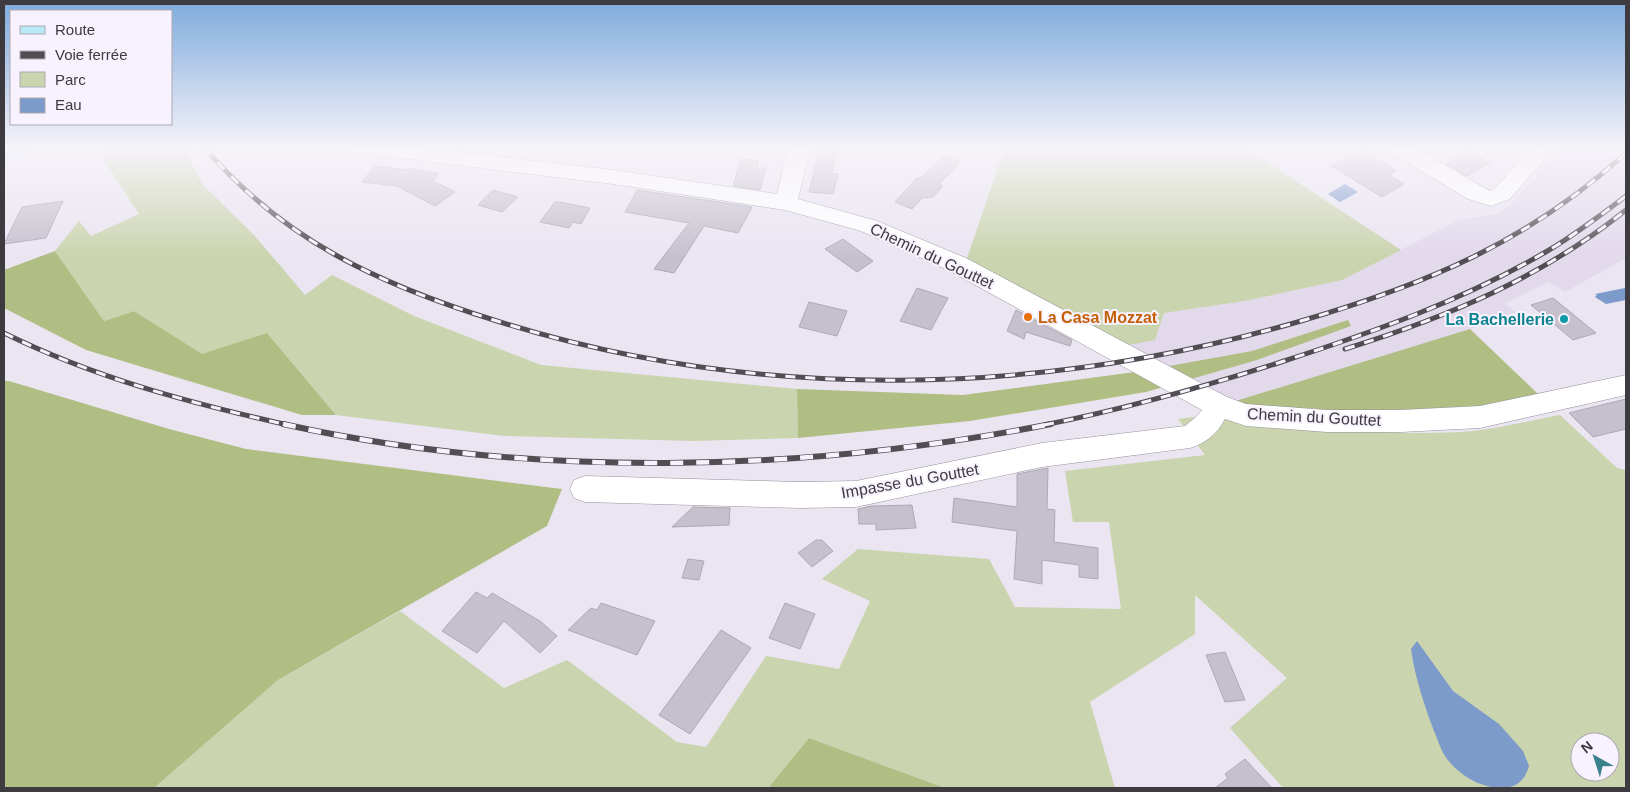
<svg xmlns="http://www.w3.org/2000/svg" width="1630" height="792" viewBox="0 0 1630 792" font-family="Arial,sans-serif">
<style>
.built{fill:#e2d9eb}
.green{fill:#cad4ae;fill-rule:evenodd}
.forest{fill:#b0be84}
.water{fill:#7c9aca}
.building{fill:#c5c0cc;stroke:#ada9b4}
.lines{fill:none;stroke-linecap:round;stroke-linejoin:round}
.minor-casing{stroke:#96919c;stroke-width:1}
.major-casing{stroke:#c9c8c9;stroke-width:1}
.minor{fill:#fff;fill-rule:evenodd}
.major{fill:#b8eaf8;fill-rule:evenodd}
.rail-far1-casing{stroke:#504e53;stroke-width:5}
.rail-casing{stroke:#504e53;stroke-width:6}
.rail-far1{stroke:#f8f2fe;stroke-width:3;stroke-dasharray:10;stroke-linecap:butt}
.rail{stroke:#f8f2fe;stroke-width:4.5;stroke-dasharray:13;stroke-linecap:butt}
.food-dot{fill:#e8710a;stroke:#f8f2fe;stroke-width:2}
.culture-dot{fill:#0f9aa8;stroke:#f8f2fe;stroke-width:2}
.labels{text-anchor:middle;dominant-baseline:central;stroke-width:4;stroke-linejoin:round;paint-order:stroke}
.street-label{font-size:16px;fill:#3d3b3f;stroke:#f8f2fe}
.food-label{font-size:16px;font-weight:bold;fill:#c56008;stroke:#f8f2fe;text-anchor:start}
.culture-label{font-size:16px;font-weight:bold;fill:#0d838f;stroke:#f8f2fe;text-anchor:end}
</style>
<rect width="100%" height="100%" fill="#eae5f1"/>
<path class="built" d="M 1564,147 L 1626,147 L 1626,258 L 1565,292 L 1549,282 L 1505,303 L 1516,312 L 1470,329 L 1229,403 L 1123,346 L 1164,313 L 1245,301 L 1342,280 L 1457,221 L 1500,213 L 1510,205 Z"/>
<path class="green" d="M 111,147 L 184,147 L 202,184 L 254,235 L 305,295 L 332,275 L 414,316 L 541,365 L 797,389 L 798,438 L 693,441 L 504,436 L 336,415 L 267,333 L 203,355 L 134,311 L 104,321 L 55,251 L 79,221 L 91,236 L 139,214 L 103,159 Z
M 1005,147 L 1244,147 L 1401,250 L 1342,280 L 1245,301 L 1164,313 L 1155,340 L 1123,346 L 966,261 Z
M 1219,414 C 1302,425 1389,438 1473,431 C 1502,428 1531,420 1560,415 L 1617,468 L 1626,470 L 1626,788 L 1283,788 L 1230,728 L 1287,678 L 1195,595 L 1195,634 L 1090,702 L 1115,788 L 945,788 L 809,738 L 768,788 L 154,788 L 278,680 L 400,611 L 504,688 L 567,660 L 677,742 L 706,747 L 766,656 L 839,669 L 870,601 L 822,579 L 858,549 L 989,559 L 1015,607 L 1121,609 L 1109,522 L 1073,522 L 1065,471 L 1205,455 L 1178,419 ZM 1580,742 L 1610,742 L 1610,772 L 1580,772 Z"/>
<path class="forest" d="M 55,251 L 104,321 L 134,311 L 202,354 L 267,333 L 336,415 L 302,415 L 86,350 L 4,308 L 4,270 Z
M 1348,320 L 1351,326 L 1257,360 L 1146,392 L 970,421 L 798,438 L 797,389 L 963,395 L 1142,371 L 1252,351 Z
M 1470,329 L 1538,394 L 1478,407 L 1332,412 L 1229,403 Z
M 4,381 L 9,381 L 169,429 L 246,449 L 562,489 L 547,526 L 278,680 L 154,788 L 4,788 Z
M 809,738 L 945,788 L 768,788 Z"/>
<path class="water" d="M 1345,184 L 1358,192 L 1340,202 L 1328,194 Z
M 1625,288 L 1626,300 L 1606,304 L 1595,297 L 1597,295 L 1595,294 Z
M 1417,641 L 1453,691 L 1499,724 L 1523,751 L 1529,766 C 1525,780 1517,788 1502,788 C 1481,788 1460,776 1447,759 C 1441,751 1438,740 1434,731 C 1424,704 1415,678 1411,649 Z"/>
<path class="building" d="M 820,147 L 838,147 L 832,173 L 838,174 L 833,194 L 809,192 Z
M 1362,150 L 1396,171 L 1389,175 L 1404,184 L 1382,197 L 1331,166 Z
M 1468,151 L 1490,163 L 1467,176 L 1446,164 Z
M 945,155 L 961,162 L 939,184 L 943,186 L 933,197 L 922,198 L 912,209 L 895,202 L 917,178 L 920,179 Z
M 741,159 L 759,161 L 757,168 L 766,168 L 760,190 L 733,186 Z
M 375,166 L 410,170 L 411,168 L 439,174 L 433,181 L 455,192 L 435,206 L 397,186 L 362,182 Z
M 493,190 L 518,197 L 502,212 L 478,205 Z
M 637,190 L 752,207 L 738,233 L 704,226 L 674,273 L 654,269 L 689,223 L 625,212 Z
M 63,201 L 46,238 L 4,244 L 22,207 Z
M 555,202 L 560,202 L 590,208 L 581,224 L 573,222 L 569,228 L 540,222 Z
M 843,239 L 873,261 L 857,272 L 825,249 Z
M 917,288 L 948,298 L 931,330 L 900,321 Z
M 1553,298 L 1596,333 L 1573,340 L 1531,305 Z
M 809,302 L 847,311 L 837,336 L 799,327 Z
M 1016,310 L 1072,340 L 1070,346 L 1026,332 L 1024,339 L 1007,331 Z
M 1626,399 L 1626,429 L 1593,437 L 1569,413 Z
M 1048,468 L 1047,509 L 1055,510 L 1054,542 L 1098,548 L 1098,579 L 1079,577 L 1079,565 L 1042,560 L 1042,584 L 1014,579 L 1017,531 L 952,522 L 954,498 L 1017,507 L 1017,474 Z
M 912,505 L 916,528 L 876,530 L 876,524 L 859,524 L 858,509 L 871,506 Z
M 693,507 L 730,508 L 729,525 L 672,527 Z
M 816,540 L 822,540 L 833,551 L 812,567 L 798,553 Z
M 688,559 L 704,561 L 699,580 L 682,578 Z
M 476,592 L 487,598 L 492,593 L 540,621 L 557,636 L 540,653 L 504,621 L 477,653 L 442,631 Z
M 601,603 L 655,621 L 637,655 L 568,630 L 591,608 L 597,610 Z
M 785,603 L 815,614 L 800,649 L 769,638 Z
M 721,630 L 751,648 L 690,734 L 659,715 Z
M 1225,652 L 1245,700 L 1225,702 L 1206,655 Z
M 1245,759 L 1272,788 L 1215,788 L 1228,778 L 1225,774 Z"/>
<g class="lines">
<g class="minor-casing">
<path id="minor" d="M 350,147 L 417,147 L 613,170 L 777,194 L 788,147 L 810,147 L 798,199 L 877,221 L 966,258 L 1227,397 L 1246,404 L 1327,410 L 1401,410 L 1480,406 L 1626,375 L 1626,395 L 1480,428 L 1401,432 L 1327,432 L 1246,426 L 1225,419 C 1217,434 1206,443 1190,448 L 1042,467 L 856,507 L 801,508 L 585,502 L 574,498 L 570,489 L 574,480 L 585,476 L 801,482 L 856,481 L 1042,443 L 1185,426 L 1197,416 L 1202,410 L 948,270 L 861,231 L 785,210 L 613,184 L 360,153 L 352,152 Z
M 1387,147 L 1413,147 L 1490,191 L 1494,189 L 1533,147 L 1555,147 L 1510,199 L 1491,206 L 1468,199 L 1389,152 Z"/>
</g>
<g class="major-casing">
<path id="major" d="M 4,147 L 30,147 L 28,152 L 4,162 Z"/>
</g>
<use href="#minor" class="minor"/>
<use href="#major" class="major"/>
<g class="rail-far1-casing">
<path id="rail-far1" d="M 204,147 C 284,241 381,285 497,321 C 757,403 1041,397 1301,321 C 1427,284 1528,242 1626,153
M 4,333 C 95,378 190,403 288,425
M 1345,349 C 1448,317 1541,278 1626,210
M 1044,425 C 1125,409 1203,387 1281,362 C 1373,332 1465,300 1549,250 C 1576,234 1601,215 1626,196"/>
</g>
<g class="rail-casing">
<path id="rail" d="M 283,424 C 530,479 803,473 1051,424"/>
</g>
<use href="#rail-far1" class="rail-far1"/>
<use href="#rail" class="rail"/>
</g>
<linearGradient id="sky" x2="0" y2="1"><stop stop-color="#7daadc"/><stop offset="0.57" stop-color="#f6f3f9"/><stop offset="1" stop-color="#f6f3f9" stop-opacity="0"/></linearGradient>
<rect width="1630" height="258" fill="url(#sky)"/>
<circle class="food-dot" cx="1028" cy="317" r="5"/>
<circle class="culture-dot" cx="1564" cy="319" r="5"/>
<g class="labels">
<g class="street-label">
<text transform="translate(932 256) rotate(25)">Chemin du Gouttet</text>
<text transform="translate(1314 417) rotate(3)">Chemin du Gouttet</text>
<text transform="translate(910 481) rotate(-10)">Impasse du Gouttet</text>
</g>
<g class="food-label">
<text x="1038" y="317">La Casa Mozzat</text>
</g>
<g class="culture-label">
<text x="1554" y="319">La Bachellerie</text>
</g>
</g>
<rect width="1630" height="792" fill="none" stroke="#3d3b3f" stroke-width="10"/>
<rect x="10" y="10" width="162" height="115" fill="#f8f2fe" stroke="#ada9b2"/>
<rect x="20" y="26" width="25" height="8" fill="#b8eaf8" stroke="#ada9b2"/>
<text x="55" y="35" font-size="15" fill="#3d3b3f">Route</text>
<rect x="20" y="51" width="25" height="8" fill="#504e53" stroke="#ada9b2"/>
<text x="55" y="60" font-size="15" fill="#3d3b3f">Voie ferrée</text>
<rect x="20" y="72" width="25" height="15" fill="#cad4ae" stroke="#ada9b2"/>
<text x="55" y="85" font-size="15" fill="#3d3b3f">Parc</text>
<rect x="20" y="98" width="25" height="15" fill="#7c9aca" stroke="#ada9b2"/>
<text x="55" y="110" font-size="15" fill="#3d3b3f">Eau</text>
<g transform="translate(1595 757) rotate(321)"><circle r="24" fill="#f8f2fe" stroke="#ada9b2"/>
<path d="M0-4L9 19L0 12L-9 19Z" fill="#3a818b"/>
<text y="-8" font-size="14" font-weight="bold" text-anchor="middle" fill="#3d3b3f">N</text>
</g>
</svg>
